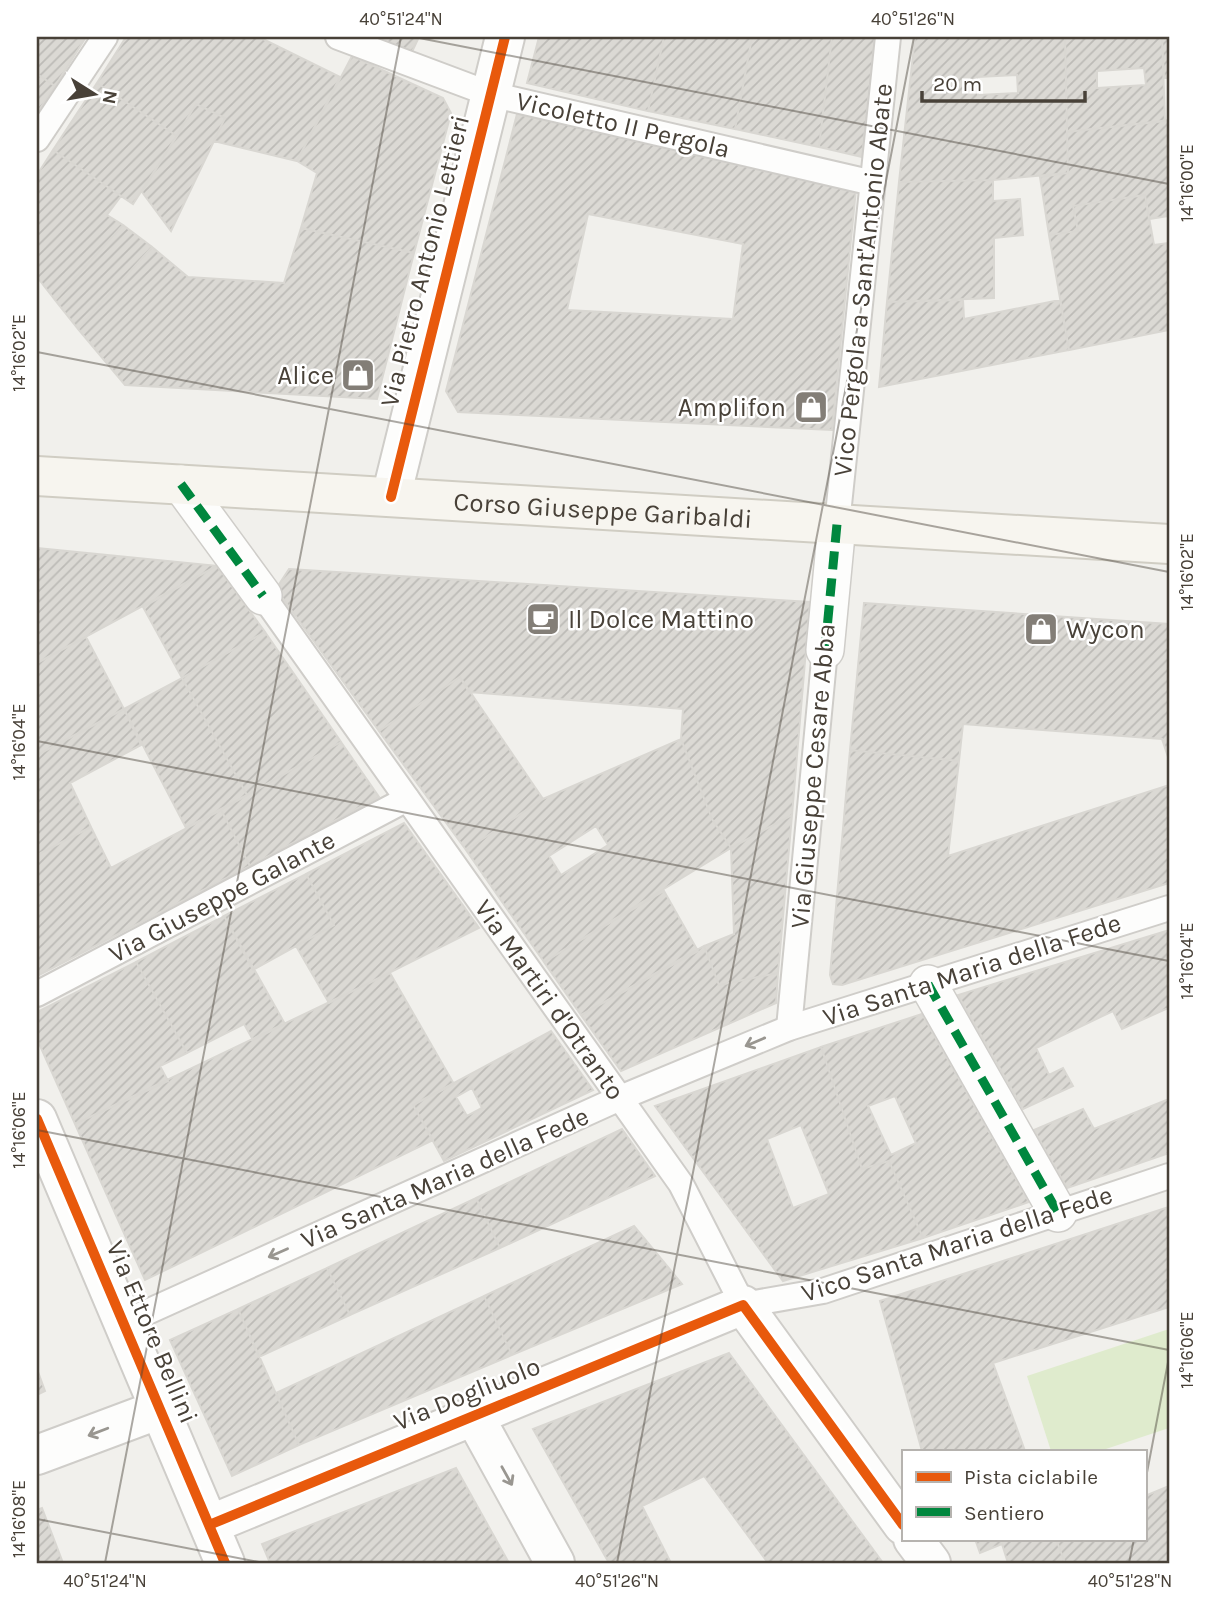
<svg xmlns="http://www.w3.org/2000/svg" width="1206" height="1600" viewBox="0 0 1206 1600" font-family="Karla,sans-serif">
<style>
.green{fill:#dfebcd}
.building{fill:url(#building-hatch);stroke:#d9d7d2;stroke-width:2;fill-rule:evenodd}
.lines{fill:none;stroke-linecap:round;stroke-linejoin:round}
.service-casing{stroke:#cfcdc9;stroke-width:28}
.pedestrian-casing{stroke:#cfcdc9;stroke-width:40}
.minor-casing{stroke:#cfcdc9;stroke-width:42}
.secondary-casing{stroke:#d0cdc3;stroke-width:42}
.service{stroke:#fdfdfc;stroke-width:24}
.pedestrian{stroke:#fdfdfc;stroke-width:37}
.minor{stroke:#fdfdfc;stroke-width:38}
.secondary{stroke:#f7f5ef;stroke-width:38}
.quiet{stroke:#00873e;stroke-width:9;stroke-dasharray:18 9;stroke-linecap:butt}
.cycleway-casing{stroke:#fff;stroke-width:15}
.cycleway{stroke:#e8590c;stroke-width:10}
.oneway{stroke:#999690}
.ticks{fill:none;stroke:#484138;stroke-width:2;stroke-opacity:0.45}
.labels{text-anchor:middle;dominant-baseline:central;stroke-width:5;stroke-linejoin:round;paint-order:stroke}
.street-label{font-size:26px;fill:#484138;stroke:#fff}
.poi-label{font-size:26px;fill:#484138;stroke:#fff;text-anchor:end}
.neatline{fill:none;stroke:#484138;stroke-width:2.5}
.ticks-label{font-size:18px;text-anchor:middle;fill:#484138}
</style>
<defs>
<pattern id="building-hatch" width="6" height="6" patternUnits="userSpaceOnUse" patternTransform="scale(1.75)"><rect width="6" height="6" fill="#dbd9d4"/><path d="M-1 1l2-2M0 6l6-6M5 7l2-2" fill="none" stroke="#bdbbb7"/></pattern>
</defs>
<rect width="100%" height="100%" fill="#f1f0ec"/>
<path class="green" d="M 1169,1329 L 1169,1428 L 1100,1451 L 1051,1451 L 1027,1376 Z"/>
<path class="building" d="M 37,37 L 86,37 L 55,86 L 37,74 Z
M 126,37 L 259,37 L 340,77 L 297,161 L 214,141 L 225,118 L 196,104 L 177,136 L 97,83 Z
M 371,37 L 419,37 L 411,54 Z
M 539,37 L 664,37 L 648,111 L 527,83 Z
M 664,37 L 752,37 L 735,129 L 648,111 Z
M 752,37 L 832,37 L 819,147 L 735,129 Z
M 832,37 L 875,37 L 862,157 L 819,147 Z
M 915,37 L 1065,37 L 1068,173 L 993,180 L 899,182 ZM 1017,75 L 1018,93 L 978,95 L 977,77 Z
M 1065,37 L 1162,37 L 1165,121 L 1067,132 ZM 1144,68 L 1146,85 L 1097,88 L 1097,71 Z
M 1162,37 L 1169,37 L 1169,78 L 1164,78 Z
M 352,56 L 443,98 L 451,113 L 414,253 L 301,228 L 317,173 L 297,161 Z
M 37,74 L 55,86 L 37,113 Z
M 97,83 L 177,136 L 133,204 L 53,150 Z
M 196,104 L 225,118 L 171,231 L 142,192 Z
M 517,114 L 856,189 L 832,430 L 458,412 L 446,391 ZM 588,214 L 743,244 L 733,319 L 567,310 Z
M 1169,120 L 1169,216 L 1149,219 L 1145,195 L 1073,206 L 1078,231 L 1049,235 L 1040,177 L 1068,173 L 1067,132 Z
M 53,150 L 121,196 L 107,215 L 123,225 L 55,300 L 37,277 L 37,175 Z
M 993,180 L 993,201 L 1020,199 L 1023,235 L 994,238 L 994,298 L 887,302 L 899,182 Z
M 1145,195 L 1154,245 L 1169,243 L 1169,330 L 1069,350 L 1049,235 L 1078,231 L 1073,206 Z
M 123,225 L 152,247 L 78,329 L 55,300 Z
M 301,228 L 414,253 L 377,399 L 125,385 L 78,329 L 152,247 L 188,277 L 284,283 Z
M 963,300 L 964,319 L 1060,300 L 1069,350 L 879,387 L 887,302 Z
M 37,548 L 217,566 L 37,663 Z
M 217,566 L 265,632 L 182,678 L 143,607 Z
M 289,569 L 810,602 L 792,815 L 731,848 L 712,819 L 681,739 L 683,709 L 469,692 L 460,677 L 379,731 L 276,589 Z
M 864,603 L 1169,624 L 1169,760 L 1162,739 L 963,724 L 959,761 L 850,750 Z
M 265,632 L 341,742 L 247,795 L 182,678 Z
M 86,637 L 124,709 L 37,755 L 37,663 Z
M 460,677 L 543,799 L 466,850 L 379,731 Z
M 182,678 L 247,795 L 186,828 L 124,709 Z
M 124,709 L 141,745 L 70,783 L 91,827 L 37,855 L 37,755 Z
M 681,739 L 712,819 L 731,848 L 544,962 L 466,850 L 543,799 ZM 596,826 L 608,845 L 561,875 L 549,856 Z
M 341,742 L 379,797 L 250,866 L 221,810 Z
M 850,750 L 959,761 L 948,856 L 1169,785 L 1169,883 L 842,985 L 833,984 L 830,975 Z
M 221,810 L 250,866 L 37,976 L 37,855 L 91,827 L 111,868 Z
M 792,815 L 778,973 L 719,985 L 704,946 L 734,934 L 731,848 Z
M 404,823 L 479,928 L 329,1003 L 296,946 L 334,925 L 306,874 Z
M 306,874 L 334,925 L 253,970 L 224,916 Z
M 664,891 L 698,951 L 581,1015 L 544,962 Z
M 224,916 L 285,1024 L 253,1040 L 244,1024 L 187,1053 L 136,962 Z
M 1169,930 L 1169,1011 L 1168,1008 L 1122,1029 L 1113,1011 L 1036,1048 L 1049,1075 L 1063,1068 L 1073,1086 L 1023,1109 L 958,995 Z
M 704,946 L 719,985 L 778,973 L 776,1003 L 621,1071 L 581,1015 Z
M 136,962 L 187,1053 L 160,1066 L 168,1081 L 75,1124 L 37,1039 L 37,1012 Z
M 390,973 L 454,1084 L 413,1105 L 433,1140 L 145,1280 L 75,1124 Z
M 922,1014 L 1029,1202 L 923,1238 L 889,1161 L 862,1169 L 821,1047 ZM 895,1096 L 916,1143 L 891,1155 L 868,1106 Z
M 551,1031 L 593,1090 L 444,1161 L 413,1105 ZM 472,1088 L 482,1108 L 467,1116 L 456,1097 Z
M 821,1047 L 862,1169 L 889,1161 L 923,1238 L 783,1281 L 655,1106 ZM 801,1125 L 829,1194 L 793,1208 L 767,1139 Z
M 1169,1099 L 1169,1153 L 1067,1188 L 1034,1130 L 1083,1109 L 1094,1129 Z
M 622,1129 L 655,1176 L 500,1248 L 476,1198 Z
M 476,1198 L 500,1248 L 350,1315 L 327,1268 Z
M 1169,1207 L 1169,1307 L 993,1363 L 1025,1451 L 922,1451 L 880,1301 Z
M 634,1226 L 682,1284 L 512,1355 L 484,1296 Z
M 327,1268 L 350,1315 L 259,1357 L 238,1309 Z
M 484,1296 L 512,1355 L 299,1445 L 276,1393 Z
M 238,1309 L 299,1445 L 232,1476 L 170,1340 Z
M 729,1353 L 883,1563 L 768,1563 L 704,1476 L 642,1506 L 671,1563 L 609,1563 L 533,1429 Z
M 37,1369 L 45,1391 L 37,1395 Z
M 456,1468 L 509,1563 L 270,1563 L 262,1544 Z
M 1169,1486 L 1169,1563 L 1065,1563 L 1056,1539 L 1145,1539 L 1145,1496 Z
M 42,1508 L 63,1563 L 37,1563 L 37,1510 Z
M 975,1539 L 1056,1539 L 1065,1563 L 1008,1563 L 1002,1544 L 980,1553 Z"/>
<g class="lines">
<g class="service-casing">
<g id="service">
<path d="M 338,37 L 490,94 L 873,183"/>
<path d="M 37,139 L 105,37"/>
<path d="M 837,524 L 888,37"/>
<path id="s1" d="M 263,596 L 681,1184 L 743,1305 L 823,1291 L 1169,1176"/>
<path d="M 37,994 L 407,799"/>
<path d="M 789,1028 L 825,650"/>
<path d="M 123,1323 L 620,1098 L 789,1028 L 1169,908"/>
</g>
</g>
<g class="pedestrian-casing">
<path id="pedestrian" d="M 181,484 L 263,596
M 825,650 L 837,524
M 928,984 L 1058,1213"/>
</g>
<g class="minor-casing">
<path id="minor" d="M 391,497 L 505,37
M 37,1119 L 225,1563
M 474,1416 L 555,1563
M 37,1455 L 160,1409
M 209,1525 L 743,1305 L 903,1525
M 913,1539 L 931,1563"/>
</g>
<g class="secondary-casing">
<g id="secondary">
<path id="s2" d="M 37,476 L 1169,544"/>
</g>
</g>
<use href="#service" class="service"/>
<use href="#pedestrian" class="pedestrian"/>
<use href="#minor" class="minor"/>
<use href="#secondary" class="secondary"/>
<path class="quiet" d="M 181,484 L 263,596
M 825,650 L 837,524
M 928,984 L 1058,1213"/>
<g class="cycleway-casing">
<path id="cycleway" d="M 391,497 L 505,37
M 37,1119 L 225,1563
M 209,1525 L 743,1305 L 903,1525"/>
</g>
<use href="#cycleway" class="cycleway"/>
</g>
<defs><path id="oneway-shaft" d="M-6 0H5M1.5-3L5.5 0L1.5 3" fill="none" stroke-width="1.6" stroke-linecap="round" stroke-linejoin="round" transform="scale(1.75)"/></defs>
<g class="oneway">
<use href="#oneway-shaft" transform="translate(755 1042) rotate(157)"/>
<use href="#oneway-shaft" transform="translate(278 1253) rotate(156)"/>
<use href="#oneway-shaft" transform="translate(98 1432) rotate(159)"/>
<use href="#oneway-shaft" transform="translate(507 1476) rotate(61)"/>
</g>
<path class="ticks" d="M 414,37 L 1169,184M 37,352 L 1169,572M 37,741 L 1169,961M 37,1130 L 1169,1350M 1145,1483 L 1169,1357M 37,1519 L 264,1563M 105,1563 L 401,37M 617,1563 L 914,37M 1129,1563 L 1134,1539"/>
<defs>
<g id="shop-square" transform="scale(1.75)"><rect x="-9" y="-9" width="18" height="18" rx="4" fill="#837e77" stroke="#fff"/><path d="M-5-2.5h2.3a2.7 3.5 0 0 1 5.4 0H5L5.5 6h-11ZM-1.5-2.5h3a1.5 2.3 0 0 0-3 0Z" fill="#fff"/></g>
<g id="cafe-square" transform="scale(1.75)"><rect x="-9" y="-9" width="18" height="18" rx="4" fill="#837e77" stroke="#fff"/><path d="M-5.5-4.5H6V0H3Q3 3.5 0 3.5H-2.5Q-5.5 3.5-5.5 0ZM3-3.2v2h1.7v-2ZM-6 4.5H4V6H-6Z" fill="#fff"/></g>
</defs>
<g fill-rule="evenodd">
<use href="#shop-square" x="358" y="375"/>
<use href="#shop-square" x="811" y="407"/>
<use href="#cafe-square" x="543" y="619"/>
<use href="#shop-square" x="1041" y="629"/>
</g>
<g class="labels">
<g class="street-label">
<text transform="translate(623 125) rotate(13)">Vicoletto II Pergola</text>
<text transform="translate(425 261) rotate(-76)">Via Pietro Antonio Lettieri</text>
<text transform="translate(863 280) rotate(-84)">Vico Pergola a Sant'Antonio Abate</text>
<text stroke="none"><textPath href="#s2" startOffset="567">Corso Giuseppe Garibaldi</textPath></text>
<text transform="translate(813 776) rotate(-85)">Via Giuseppe Cesare Abba</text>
<text transform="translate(222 897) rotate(-28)">Via Giuseppe Galante</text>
<text transform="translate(972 970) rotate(-18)">Via Santa Maria della Fede</text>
<text stroke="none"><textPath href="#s1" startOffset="495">Via Martiri d'Otranto</textPath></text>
<text transform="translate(445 1178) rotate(-24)">Via Santa Maria della Fede</text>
<text transform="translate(957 1244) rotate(-18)">Vico Santa Maria della Fede</text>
<text transform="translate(152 1332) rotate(67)">Via Ettore Bellini</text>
<text transform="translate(467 1394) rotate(-22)">Via Dogliuolo</text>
</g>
<g class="poi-label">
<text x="334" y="375">Alice</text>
<text x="786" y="407">Amplifon</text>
<text x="568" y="619" text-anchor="start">Il Dolce Mattino</text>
<text x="1066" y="629" text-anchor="start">Wycon</text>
</g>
</g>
<rect width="1206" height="1600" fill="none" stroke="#ffffff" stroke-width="77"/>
<rect x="902" y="1450" width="245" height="91" fill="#ffffff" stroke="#b6b3af" stroke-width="2"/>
<rect x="916" y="1472" width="35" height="10" fill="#e8590c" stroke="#b6b3af" stroke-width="2"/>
<text x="964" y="1484" font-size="21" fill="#484138">Pista ciclabile</text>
<rect x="916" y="1507" width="35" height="10" fill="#00873e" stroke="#b6b3af" stroke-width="2"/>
<text x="964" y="1520" font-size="21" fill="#484138">Sentiero</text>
<g transform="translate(94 94) rotate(101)" stroke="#ffffff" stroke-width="5" paint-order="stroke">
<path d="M0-5L12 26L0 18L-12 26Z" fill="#484138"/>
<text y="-10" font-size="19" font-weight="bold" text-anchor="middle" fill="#484138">N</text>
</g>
<path d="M922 91v10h163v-10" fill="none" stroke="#484138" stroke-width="3.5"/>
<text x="933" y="91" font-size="21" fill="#484138" stroke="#ffffff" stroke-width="5" paint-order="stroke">20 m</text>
<rect x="38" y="38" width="1130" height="1524" class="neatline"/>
<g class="ticks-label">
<text x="401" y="25">40°51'24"N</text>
<text x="913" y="25">40°51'26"N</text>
<text transform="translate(1187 183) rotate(-90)" y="6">14°16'00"E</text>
<text transform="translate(19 353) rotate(-90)" y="6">14°16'02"E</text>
<text transform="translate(1187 572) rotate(-90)" y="6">14°16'02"E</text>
<text transform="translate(19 742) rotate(-90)" y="6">14°16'04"E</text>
<text transform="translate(1187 961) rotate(-90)" y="6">14°16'04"E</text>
<text transform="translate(19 1130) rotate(-90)" y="6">14°16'06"E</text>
<text transform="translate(1187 1350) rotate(-90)" y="6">14°16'06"E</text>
<text transform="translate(19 1519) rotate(-90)" y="6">14°16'08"E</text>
<text x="105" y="1587">40°51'24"N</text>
<text x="617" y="1587">40°51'26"N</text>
<text x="1130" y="1587">40°51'28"N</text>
</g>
</svg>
